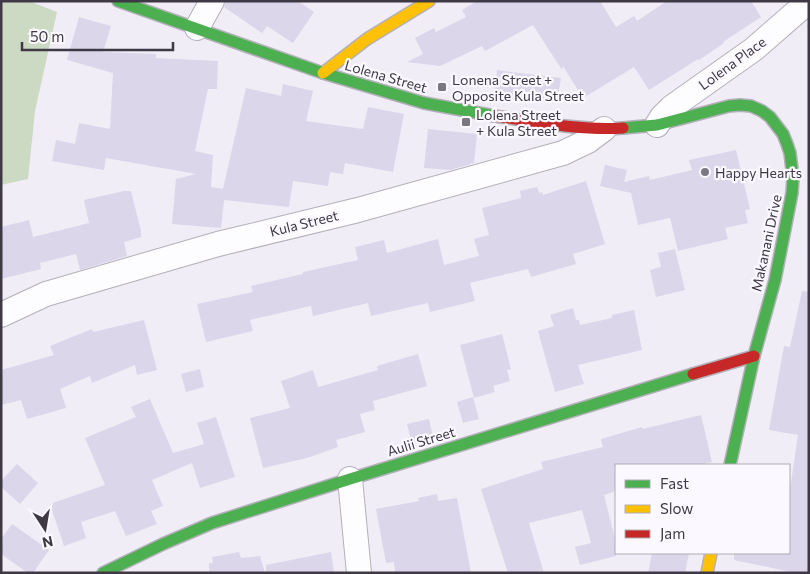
<svg xmlns="http://www.w3.org/2000/svg" width="810" height="574" viewBox="0 0 810 574" font-family="Commissioner,sans-serif">
<style>
.green{fill:#ccdac3}
.building{fill:#dbd6ea}
.lines{fill:none;stroke-linecap:round;stroke-linejoin:round}
.street-casing{stroke:#b3b0b9;stroke-width:26}
.fast-casing{stroke:#b3b0b9;stroke-width:14}
.slow-casing{stroke:#b3b0b9;stroke-width:14}
.jam-casing{stroke:#b3b0b9;stroke-width:14}
.street{stroke:#fdfcfe;stroke-width:24}
.fast{stroke:#4caf50;stroke-width:11}
.slow{stroke:#ffc107;stroke-width:11}
.jam{stroke:#c62828;stroke-width:11}
.poi-dot{fill:#7c7883;stroke:#fbf9ff;stroke-width:2}
.labels{text-anchor:middle;dominant-baseline:central;stroke-width:4.5;stroke-linejoin:round;paint-order:stroke}
.street-label{font-size:14px;fill:#3e3945;stroke:#fbf9ff}
.poi-label{font-size:14px;fill:#3e3945;stroke:#fbf9ff;text-anchor:start}
</style>
<rect width="100%" height="100%" fill="#f0edf7"/>
<path class="green" d="M 1,1 L 29,1 L 57,12 L 35,111 L 28,179 L 1,185 Z"/>
<path class="building" d="M 226,1 L 298,1 L 314,12 L 293,43 L 267,26 L 262,33 L 224,7 Z
M 477,1 L 600,1 L 616,27 L 634,16 L 637,21 L 667,1 L 751,1 L 761,17 L 723,42 L 724,43 L 699,60 L 698,59 L 649,90 L 634,67 L 583,98 L 563,66 L 562,70 L 533,25 L 485,51 L 482,46 L 440,66 L 407,62 L 423,54 L 415,38 L 434,28 L 436,32 L 466,17 L 462,10 Z
M 79,17 L 111,26 L 103,52 L 156,54 L 156,58 L 218,61 L 217,89 L 208,89 L 195,151 L 213,155 L 211,187 L 223,189 L 246,88 L 281,96 L 283,84 L 313,91 L 306,121 L 363,129 L 368,107 L 404,114 L 393,172 L 345,163 L 343,174 L 330,172 L 328,186 L 293,181 L 289,207 L 224,200 L 221,228 L 172,224 L 176,179 L 196,174 L 106,158 L 104,170 L 52,161 L 56,140 L 75,144 L 79,123 L 110,129 L 113,73 L 67,60 Z
M 497,70 L 561,78 L 557,103 L 494,94 Z
M 428,129 L 477,134 L 474,163 L 471,163 L 471,164 L 450,170 L 424,168 Z
M 736,150 L 750,209 L 745,210 L 748,223 L 725,228 L 728,239 L 678,251 L 670,218 L 638,225 L 631,193 L 600,186 L 605,165 L 627,170 L 624,182 L 649,176 L 650,180 L 692,170 L 689,160 Z
M 586,181 L 605,244 L 573,254 L 576,264 L 531,277 L 528,269 L 470,283 L 475,301 L 430,312 L 428,303 L 371,316 L 368,303 L 313,316 L 311,306 L 250,320 L 253,331 L 206,342 L 197,304 L 253,292 L 251,286 L 303,274 L 303,272 L 358,260 L 355,247 L 384,240 L 387,253 L 438,239 L 444,265 L 479,256 L 474,239 L 489,235 L 482,208 L 521,198 L 520,191 L 537,187 L 539,193 L 542,192 L 543,195 Z
M 124,191 L 131,191 L 141,231 L 141,237 L 124,242 L 127,256 L 80,270 L 76,254 L 40,263 L 41,269 L 1,279 L 1,227 L 29,220 L 33,237 L 89,223 L 84,200 Z
M 675,249 L 685,290 L 656,297 L 650,270 L 661,267 L 658,253 Z
M 802,291 L 809,292 L 809,573 L 796,573 L 734,560 L 734,553 L 789,553 L 789,489 L 790,489 L 798,435 L 769,430 L 784,346 L 790,347 Z
M 573,308 L 576,320 L 579,320 L 580,325 L 612,318 L 612,315 L 634,310 L 642,350 L 578,365 L 584,384 L 555,392 L 538,331 L 554,326 L 550,315 Z
M 144,320 L 157,370 L 137,375 L 135,365 L 92,383 L 90,376 L 60,389 L 66,408 L 27,419 L 21,400 L 1,405 L 1,370 L 54,355 L 50,346 L 92,329 L 93,332 Z
M 502,334 L 511,369 L 507,370 L 510,381 L 493,386 L 495,392 L 474,398 L 460,345 Z
M 418,354 L 427,386 L 373,401 L 375,410 L 360,414 L 365,432 L 336,440 L 338,447 L 307,458 L 263,468 L 250,418 L 290,408 L 281,381 L 313,370 L 318,387 L 378,370 L 377,366 Z
M 200,369 L 204,387 L 186,392 L 181,374 Z
M 473,397 L 479,419 L 463,423 L 457,402 Z
M 150,399 L 173,453 L 204,444 L 197,423 L 216,417 L 235,477 L 200,488 L 192,463 L 152,480 L 163,506 L 151,511 L 157,524 L 126,536 L 115,511 L 81,522 L 86,538 L 64,546 L 50,504 L 105,485 L 85,438 L 136,417 L 131,407 Z
M 701,415 L 712,462 L 697,465 L 616,465 L 616,491 L 604,495 L 616,543 L 616,556 L 580,565 L 575,547 L 591,543 L 582,510 L 529,523 L 544,573 L 508,573 L 481,489 L 543,469 L 541,462 L 603,447 L 601,439 L 642,427 L 643,429 Z
M 429,419 L 433,437 L 412,444 L 407,424 Z
M 17,464 L 38,483 L 20,504 L 1,487 L 1,481 Z
M 437,494 L 438,501 L 457,498 L 471,573 L 395,573 L 394,562 L 386,563 L 376,509 L 419,501 L 418,498 Z
M 12,524 L 49,550 L 33,573 L 28,573 L 1,554 L 1,539 Z
M 239,552 L 241,558 L 260,556 L 265,573 L 209,573 L 209,563 L 213,563 L 212,557 Z
M 331,552 L 334,573 L 266,573 L 266,565 Z
M 652,553 L 689,553 L 685,573 L 648,573 Z"/>
<g class="lines">
<g class="street-casing">
<path id="street" d="M 197,28 L 212,1
M 657,125 L 662,117 L 672,107 L 754,49 L 809,1
M 1,315 L 46,294 L 218,244 L 358,210 L 563,153 L 588,141 L 604,129
M 350,479 L 359,573"/>
</g>
<g class="fast-casing">
<path id="fast" d="M 118,1 L 323,73 L 424,103 L 495,116
M 623,128 L 657,125 L 729,106 L 740,105 L 751,106 L 762,111 L 770,117 L 783,134 L 787,144 L 790,153 L 793,178 L 792,193 L 775,280 L 754,356 L 730,465
M 103,573 L 163,544 L 212,523 L 350,479 L 693,374"/>
</g>
<g class="slow-casing">
<path id="slow" d="M 323,73 L 367,39 L 429,1
M 707,573 L 711,553"/>
</g>
<g class="jam-casing">
<path id="jam" d="M 495,116 C 536,122 582,131 623,128
M 693,374 L 754,356"/>
</g>
<use href="#street" class="street"/>
<use href="#fast" class="fast"/>
<use href="#slow" class="slow"/>
<use href="#jam" class="jam"/>
</g>
<g class="poi-dot">
<rect x="437" y="82" width="10" height="10" rx="2.5"/>
<rect x="461" y="117" width="10" height="10" rx="2.5"/>
<circle cx="705" cy="172" r="5"/>
</g>
<g class="labels">
<g class="street-label">
<text transform="translate(732 63) rotate(-36)">Lolena Place</text>
<text transform="translate(386 76) rotate(16)">Lolena Street</text>
<text transform="translate(304 223) rotate(-14)">Kula Street</text>
<text transform="translate(766 243) rotate(-78)">Makanani Drive</text>
<text transform="translate(421 441) rotate(-17)">Aulii Street</text>
</g>
<g class="poi-label">
<text x="452" y="79">Lonena Street +<tspan x="452" dy="16">Opposite Kula Street</tspan></text>
<text x="476" y="114">Lolena Street<tspan x="476" dy="16">+ Kula Street</tspan></text>
<text x="715" y="172">Happy Hearts</text>
</g>
</g>
<rect width="810" height="574" fill="none" stroke="#3e3945" stroke-width="5"/>
<rect x="615" y="464" width="175" height="90" fill="#fbf9ff" stroke="#afacb5"/>
<rect x="625" y="480" width="25" height="8" fill="#4caf50" stroke="#afacb5"/>
<text x="660" y="489" font-size="15" fill="#3e3945">Fast</text>
<rect x="625" y="505" width="25" height="8" fill="#ffc107" stroke="#afacb5"/>
<text x="660" y="514" font-size="15" fill="#3e3945">Slow</text>
<rect x="625" y="530" width="25" height="8" fill="#c62828" stroke="#afacb5"/>
<text x="660" y="539" font-size="15" fill="#3e3945">Jam</text>
<g transform="translate(45 529) rotate(168)" stroke="#fbf9ff" stroke-width="4" paint-order="stroke">
<path d="M0-4L9 19L0 12L-9 19Z" fill="#3e3945"/>
<text y="-8" font-size="14" font-weight="bold" text-anchor="middle" fill="#3e3945">N</text>
</g>
<path d="M22 42v8h151v-8" fill="none" stroke="#3e3945" stroke-width="2.5"/>
<text x="30" y="42" font-size="15" fill="#3e3945" stroke="#fbf9ff" stroke-width="4" paint-order="stroke">50 m</text>
</svg>
